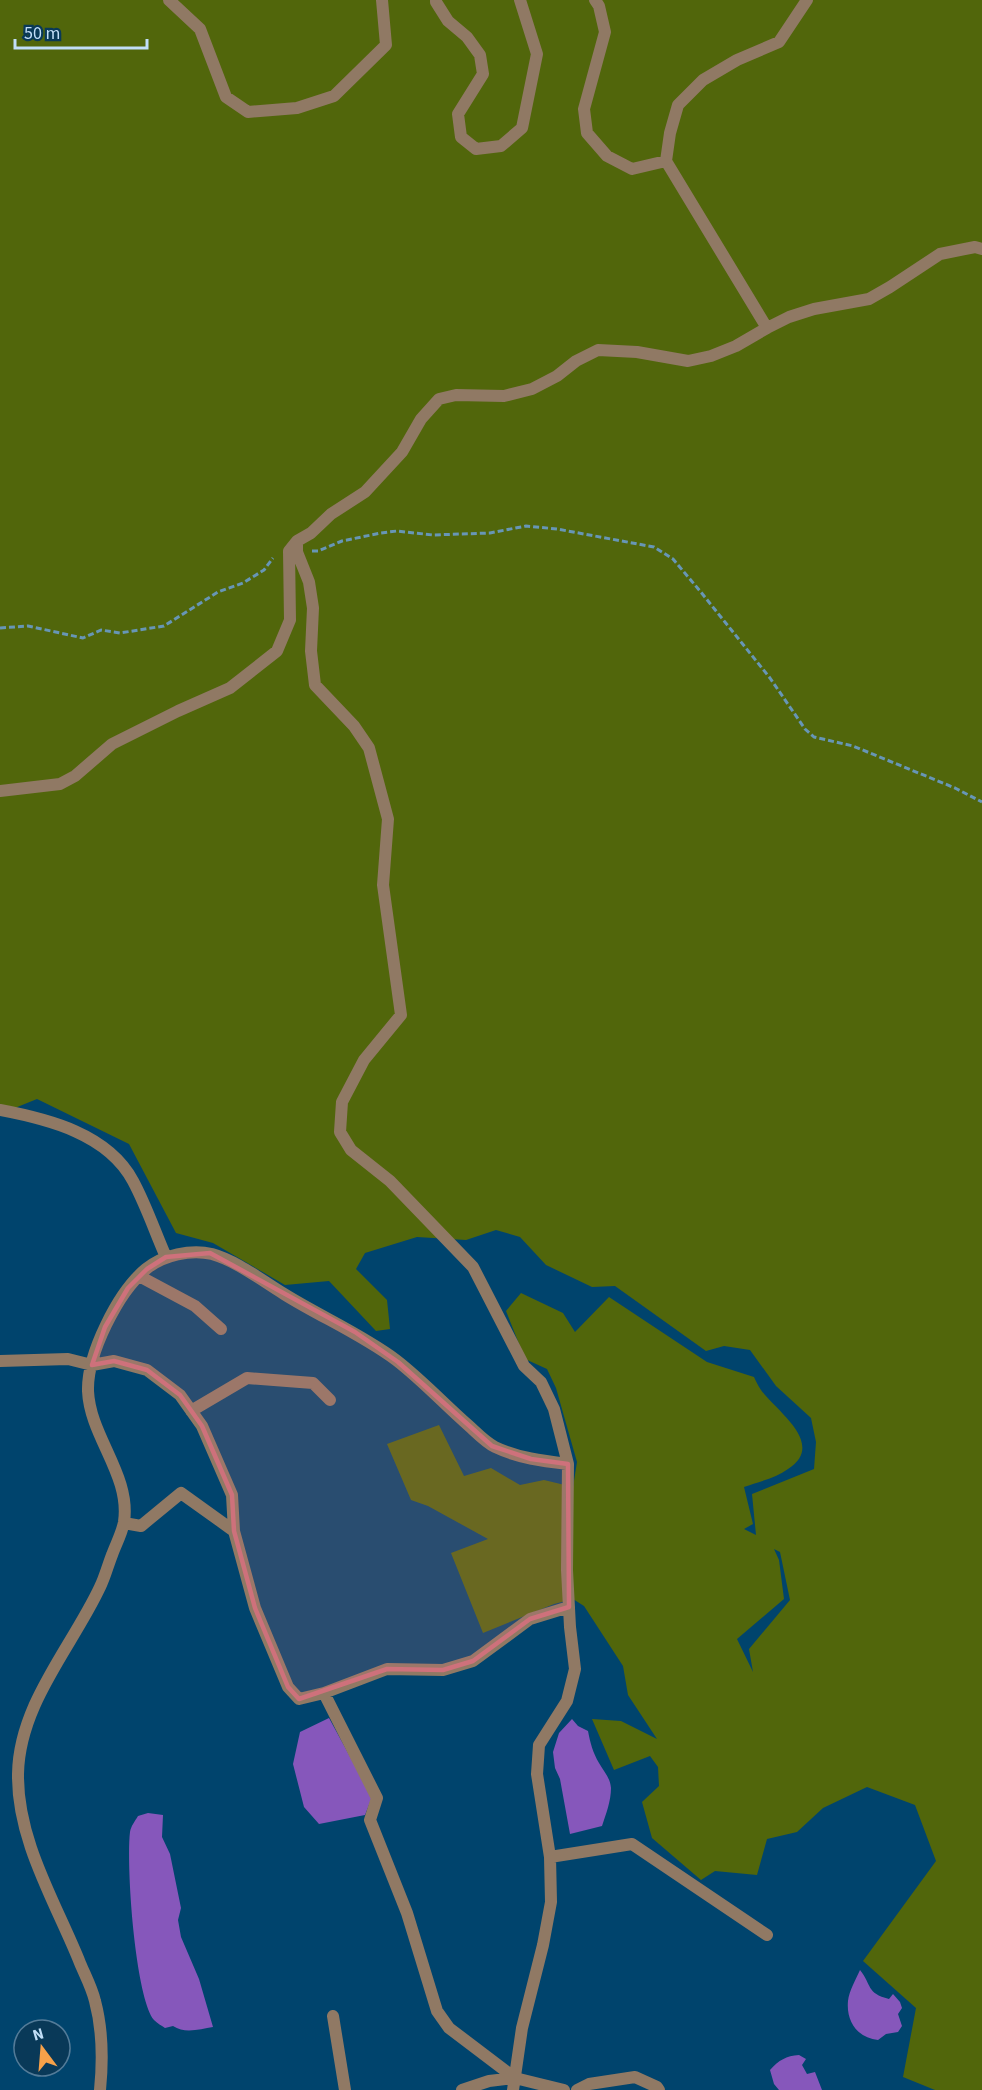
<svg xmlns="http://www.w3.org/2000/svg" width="982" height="2090" viewBox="0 0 982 2090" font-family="'Source Sans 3',sans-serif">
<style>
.green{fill:#51660b;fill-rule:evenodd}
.water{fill:#8657bb}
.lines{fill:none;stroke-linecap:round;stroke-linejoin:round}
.path{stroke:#6796b6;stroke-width:3;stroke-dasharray:6 3;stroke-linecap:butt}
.minor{stroke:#907964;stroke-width:12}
.marked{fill:#ce717b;fill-opacity:0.2;stroke:#ce717b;stroke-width:4.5;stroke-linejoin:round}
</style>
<rect width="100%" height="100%" fill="#00446d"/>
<path class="green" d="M 0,0 L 982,0 L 982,2090 L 935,2090 L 903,2077 L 916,2008 L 863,1961 L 936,1861 L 915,1805 L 867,1787 L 823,1808 L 797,1832 L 767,1839 L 757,1875 L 715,1871 L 701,1880 L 652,1838 L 642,1802 L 659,1786 L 658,1767 L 650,1756 L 614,1770 L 592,1719 L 621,1721 L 657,1739 L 628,1695 L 623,1666 L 584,1606 L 573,1599 L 554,1604 L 483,1633 L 451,1553 L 488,1539 L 428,1506 L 411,1500 L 387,1444 L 439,1425 L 464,1476 L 491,1468 L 520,1485 L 544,1480 L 573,1487 L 577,1462 L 556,1388 L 547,1369 L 525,1359 L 506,1311 L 521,1293 L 563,1313 L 575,1332 L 609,1297 L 707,1362 L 754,1377 C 756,1381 758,1386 761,1390 C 776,1411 827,1444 788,1469 C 776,1478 758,1482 744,1487 L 753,1524 L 744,1529 L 756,1535 L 752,1494 L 814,1469 L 816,1442 L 811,1418 L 776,1386 L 750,1350 L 724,1346 L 706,1351 L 615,1286 L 592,1287 L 546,1265 L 520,1237 L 496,1230 L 466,1240 L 417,1237 L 365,1253 L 356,1269 L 387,1300 L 390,1329 L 376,1331 L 329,1281 L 285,1285 L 213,1243 L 176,1233 L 129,1144 L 37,1099 L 0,1114 ZM 774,1549 L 780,1552 L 790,1600 L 749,1649 L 753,1672 L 737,1639 L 784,1599 L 779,1560 Z"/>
<path class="water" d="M 329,1718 L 372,1797 L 365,1815 L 319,1824 L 304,1807 L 293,1764 L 300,1732 Z
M 572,1719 L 578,1726 L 588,1731 C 590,1742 593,1753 599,1763 C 604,1772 610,1777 611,1788 C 611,1801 606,1814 602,1826 L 570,1834 L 560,1779 L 555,1768 L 553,1752 L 559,1733 Z
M 148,1813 L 163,1815 L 162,1837 L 170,1854 L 181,1908 L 178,1920 L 181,1937 L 199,1979 L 213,2027 C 200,2029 185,2034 173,2026 L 165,2028 C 162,2026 157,2023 154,2020 C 135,1996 126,1865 130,1832 C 131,1826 135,1821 138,1816 Z
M 860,1970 C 872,1985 866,1993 889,1999 L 893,1994 L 900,2002 L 902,2008 L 898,2014 L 902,2026 L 898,2032 L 886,2034 L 878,2040 C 858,2038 846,2022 848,2001 C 849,1991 856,1979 860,1970 Z
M 799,2055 L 806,2059 L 802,2065 L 807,2074 L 815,2072 L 822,2090 L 779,2090 L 774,2084 L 770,2070 C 779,2060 786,2056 799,2055 Z"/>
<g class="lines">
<path class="path" d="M 312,551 L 318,551 L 342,541 L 381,533 L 397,531 L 433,535 L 490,533 L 526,526 L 557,529 L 654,547 L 673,559 L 700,591 L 770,678 L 805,729 L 814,737 L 853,746 L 955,788 L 982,802
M 0,628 L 28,626 L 83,638 L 101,630 L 120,633 L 164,626 L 218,592 L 243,583 L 264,570 L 273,558"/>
<path class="minor" d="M 169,0 L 200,29 L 226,97 L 248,112 L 297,108 L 334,96 L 386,45 L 382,0
M 436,0 L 436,2 L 448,21 L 467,37 L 480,55 L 483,74 L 458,114 L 461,137 L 476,149 L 501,146 L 522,128 L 537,54 L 520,0
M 595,0 L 599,6 L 605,32 L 584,109 L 587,133 L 607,156 L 632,169 L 666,161
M 767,328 L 666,161 L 670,133 L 678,105 L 703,80 L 737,60 L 779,42 L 807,0
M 297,541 L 297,552 L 309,582 L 313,608 L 311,651 L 315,685 L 354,726 L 369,748 L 388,819 L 383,885 L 401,1015 L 364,1060 L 342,1102 L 340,1132 L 351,1150 L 390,1181 L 473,1267 L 524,1366 L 541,1382 L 554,1409 L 568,1464 L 567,1570 L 570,1627 L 575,1669 L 567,1701 L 539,1745 L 537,1774 L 550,1857 L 551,1902 L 543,1945 L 522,2028 L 513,2090
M 0,791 L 60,784 L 75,776 L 112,744 L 178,711 L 230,688 L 277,651 L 290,620 L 289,551 L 297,541 L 311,533 L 331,514 L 365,492 L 402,452 L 421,419 L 439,399 L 456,395 L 504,396 L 532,389 L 557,376 L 576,361 L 598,350 L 637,352 L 688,361 L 711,356 L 736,346 L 767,328 L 789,317 L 814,309 L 869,299 L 890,287 L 940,254 L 975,247 L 982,249
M 0,1110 C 48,1119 108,1134 133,1181 C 146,1205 155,1232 166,1257
M 139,1276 L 195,1306 L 221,1329
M 0,1361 L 68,1359 L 92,1365 L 114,1361 L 147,1370 L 180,1395 L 202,1426 L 232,1495 L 234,1531 L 255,1608 L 288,1687 L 299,1699 L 324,1693 L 387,1669 L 443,1670 L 473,1661 L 530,1619 L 569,1607
M 191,1411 L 247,1378 L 313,1383 L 330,1400
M 124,1523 L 141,1526 L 181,1493 L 234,1531
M 324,1693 L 377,1798 L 370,1820 L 407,1913 L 437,2011 L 449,2028 L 515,2078 L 564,2090
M 550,1857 L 632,1844 L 767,1935
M 333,2016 L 345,2090
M 100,2090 C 103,2060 103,2031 95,2001 C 92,1988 85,1975 80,1963 C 56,1903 17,1841 18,1774 C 19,1704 72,1647 100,1587 C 105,1577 108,1565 112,1555 C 116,1544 122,1533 124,1522 C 131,1475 90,1437 88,1391 C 87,1354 118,1292 146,1269 C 163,1255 191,1249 212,1254 C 237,1261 261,1280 284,1294 C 321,1317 361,1334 396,1360 C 422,1380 444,1404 468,1425 C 476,1432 485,1442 495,1447 C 518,1458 543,1461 568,1464
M 462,2090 L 489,2081 L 515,2078
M 577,2090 L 589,2084 L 635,2077 L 657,2087 L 659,2090"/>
</g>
<path class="marked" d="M 210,1253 L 355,1332 L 398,1362 L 492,1446 L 531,1459 L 568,1464 L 569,1607 L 530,1619 L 473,1661 L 443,1670 L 387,1669 L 299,1699 L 288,1687 L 255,1608 L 234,1531 L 232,1495 L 202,1426 L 180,1395 L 147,1370 L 114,1361 L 92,1365 L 105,1327 L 128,1288 L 147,1269 L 166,1257 Z"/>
<g transform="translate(42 2048) rotate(344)"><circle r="28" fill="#093958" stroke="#537b98" stroke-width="1.5"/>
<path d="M0-4.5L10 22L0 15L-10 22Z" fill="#f7a149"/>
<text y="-9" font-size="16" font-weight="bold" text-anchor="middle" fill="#c1def7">N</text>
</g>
<path d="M15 39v9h132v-9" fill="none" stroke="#c1def7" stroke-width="3"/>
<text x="24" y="39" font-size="18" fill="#c1def7" stroke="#093958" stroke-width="4.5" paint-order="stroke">50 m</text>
</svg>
